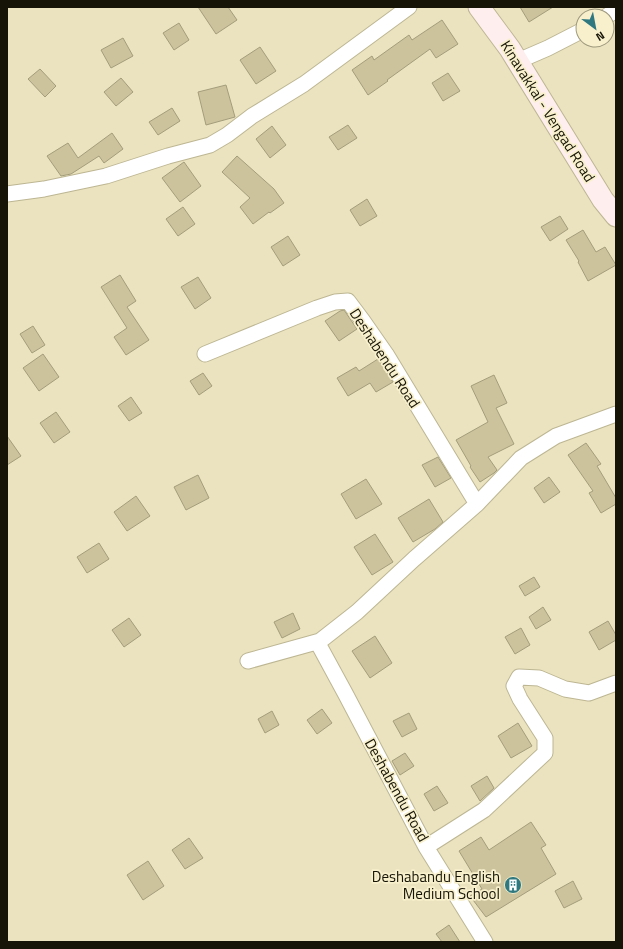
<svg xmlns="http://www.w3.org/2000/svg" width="623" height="949" viewBox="0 0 623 949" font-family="'Titillium Web',sans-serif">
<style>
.building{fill:#ccc39d;stroke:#a49d7b}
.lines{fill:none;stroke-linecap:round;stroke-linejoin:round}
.minor-casing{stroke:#bdb693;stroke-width:17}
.secondary-casing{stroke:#bdb693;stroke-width:23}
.minor{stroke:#fff;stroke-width:15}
.secondary{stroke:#feeeed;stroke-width:21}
.labels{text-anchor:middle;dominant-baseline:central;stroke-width:3.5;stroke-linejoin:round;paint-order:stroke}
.street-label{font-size:15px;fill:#161407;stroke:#f8f0cc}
.poi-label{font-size:15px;fill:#161407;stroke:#f8f0cc;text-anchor:end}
</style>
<rect width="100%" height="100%" fill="#ebe3bf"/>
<path class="building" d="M 198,7 L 228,7 L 237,20 L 216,34 Z
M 520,7 L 553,7 L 529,22 Z
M 442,20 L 458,44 L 436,58 L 430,49 L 387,80 L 388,81 L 368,95 L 352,70 L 372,56 L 374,60 L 409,35 L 412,40 Z
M 179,23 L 189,40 L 174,50 L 163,33 Z
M 123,38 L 133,56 L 111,68 L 101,50 Z
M 260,47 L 276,71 L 256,84 L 240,60 Z
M 40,69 L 56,86 L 45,97 L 28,79 Z
M 448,73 L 460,91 L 443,101 L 432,83 Z
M 121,78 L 133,92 L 116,106 L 104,92 Z
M 226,85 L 235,117 L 206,125 L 198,92 Z
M 172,108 L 180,121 L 158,135 L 149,122 Z
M 348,125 L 357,138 L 338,150 L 329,137 Z
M 272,126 L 286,145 L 270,158 L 256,139 Z
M 112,133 L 123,149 L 104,163 L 99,156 L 71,174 L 61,176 L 47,156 L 68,143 L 78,158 Z
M 237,156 L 274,189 L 284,203 L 270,213 L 269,212 L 253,224 L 240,207 L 250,198 L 222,172 Z
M 184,162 L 201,186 L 180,202 L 162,178 Z
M 367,199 L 377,216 L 360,226 L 350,210 Z
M 183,207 L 195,224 L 178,236 L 166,219 Z
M 560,216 L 568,229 L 550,241 L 541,227 Z
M 583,230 L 596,252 L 605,247 L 616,265 L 588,281 L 578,262 L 579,261 L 566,240 Z
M 288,236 L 300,255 L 283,266 L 271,247 Z
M 120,275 L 136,301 L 127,307 L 149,340 L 126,355 L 114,337 L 127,328 L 101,287 Z
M 198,277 L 211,298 L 195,309 L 181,287 Z
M 344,310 L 357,329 L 339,341 L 325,321 L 340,311 Z
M 33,326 L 45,345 L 32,353 L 20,334 Z
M 43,354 L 59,377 L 39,391 L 23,368 Z
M 378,359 L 393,382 L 376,392 L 370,383 L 348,396 L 337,378 L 356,367 L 359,371 Z
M 203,373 L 212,386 L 199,395 L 190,381 Z
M 494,375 L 507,403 L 496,408 L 514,444 L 488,457 L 497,470 L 494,473 L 480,482 L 470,467 L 471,466 L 456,440 L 488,422 L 471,386 Z
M 131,397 L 142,413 L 129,421 L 118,406 Z
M 56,412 L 70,432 L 54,443 L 40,423 Z
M 7,436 L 21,456 L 7,465 Z
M 586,443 L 601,464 L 597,466 L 616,498 L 616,504 L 601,513 L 589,493 L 593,491 L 568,455 Z
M 438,457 L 451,478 L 435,487 L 422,465 Z
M 198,475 L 209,498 L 186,510 L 174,487 Z
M 549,477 L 560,492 L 544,503 L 534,488 Z
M 366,479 L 382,504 L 356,519 L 341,494 Z
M 136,496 L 150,516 L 127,531 L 114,512 Z
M 429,499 L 443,522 L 435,529 L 413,542 L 398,518 Z
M 375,534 L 393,562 L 372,575 L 354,547 Z
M 99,543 L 109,559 L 87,573 L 77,557 Z
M 534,577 L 540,587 L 525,596 L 519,586 Z
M 543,607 L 551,620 L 536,629 L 529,617 Z
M 293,613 L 300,629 L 282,638 L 274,622 Z
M 129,618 L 141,635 L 124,647 L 112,630 Z
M 608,621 L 616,635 L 616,640 L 599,650 L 589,632 Z
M 521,628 L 530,645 L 515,654 L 505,637 Z
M 375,636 L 392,663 L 370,678 L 352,651 Z
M 322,709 L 332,723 L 317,734 L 307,720 Z
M 272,711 L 279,725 L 265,733 L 258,719 Z
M 409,713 L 417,729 L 402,737 L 393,721 Z
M 518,723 L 532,746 L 511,758 L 498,736 Z
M 405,753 L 414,766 L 400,775 L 392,761 Z
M 487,776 L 494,788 L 480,801 L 471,786 Z
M 437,786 L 448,803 L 434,811 L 424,794 Z
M 531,822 L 546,845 L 541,848 L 556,874 L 486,917 L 470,896 L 482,889 L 459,851 L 481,837 L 489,850 Z
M 189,838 L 203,858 L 185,869 L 172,850 Z
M 148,861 L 164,886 L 143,900 L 127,875 Z
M 573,881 L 582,899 L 564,908 L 555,891 Z
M 449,925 L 460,942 L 442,942 L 436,934 Z"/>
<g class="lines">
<g class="minor-casing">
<path id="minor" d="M 607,16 L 616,10
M 518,61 L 548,48 L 583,30
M 7,194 L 44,189 L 106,176 L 168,156 L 210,145 L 227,135 L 252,116 L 304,84 L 409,7
M 205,354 L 317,308 L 335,302 L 348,301 L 363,321 L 386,354 L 477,504
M 248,661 L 320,641
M 426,847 L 484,810 L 545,753 L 545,738 L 520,699 L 514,686 L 519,677 L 539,678 L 565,689 L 589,693 L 616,683
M 485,942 L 426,847 L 345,693 L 320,647 L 319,643 L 320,641 L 357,612 L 414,559 L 477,504 L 521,458 L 556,436 L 616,414"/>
</g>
<g class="secondary-casing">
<path id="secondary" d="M 479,7 L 510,49 L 603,200 L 616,216"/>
</g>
<use href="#minor" class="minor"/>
<use href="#secondary" class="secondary"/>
</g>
<defs>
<g id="building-disc" transform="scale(0.9)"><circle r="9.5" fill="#2f787f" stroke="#f8f0cc"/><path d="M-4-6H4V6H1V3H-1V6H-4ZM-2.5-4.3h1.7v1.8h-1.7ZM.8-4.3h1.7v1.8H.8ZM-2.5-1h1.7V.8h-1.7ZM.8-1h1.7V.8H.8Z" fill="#fff"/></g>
</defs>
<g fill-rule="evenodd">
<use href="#building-disc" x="513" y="885"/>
</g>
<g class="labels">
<g class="street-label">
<text transform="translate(548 111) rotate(58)">Kinavakkal - Vengad Road</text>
<text transform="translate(385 358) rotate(57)">Deshabendu Road</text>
<text transform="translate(397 790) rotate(61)">Deshabendu Road</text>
</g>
<g class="poi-label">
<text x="500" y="876">Deshabandu English<tspan x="500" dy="17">Medium School</tspan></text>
</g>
</g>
<rect width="623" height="949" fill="none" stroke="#161407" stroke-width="16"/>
<g transform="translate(595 28) rotate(148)"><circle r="19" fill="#f8f0cc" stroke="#9e987d"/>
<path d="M0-3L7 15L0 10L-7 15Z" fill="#2f787f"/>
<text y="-6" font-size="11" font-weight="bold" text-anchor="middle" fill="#161407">N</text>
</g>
</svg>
